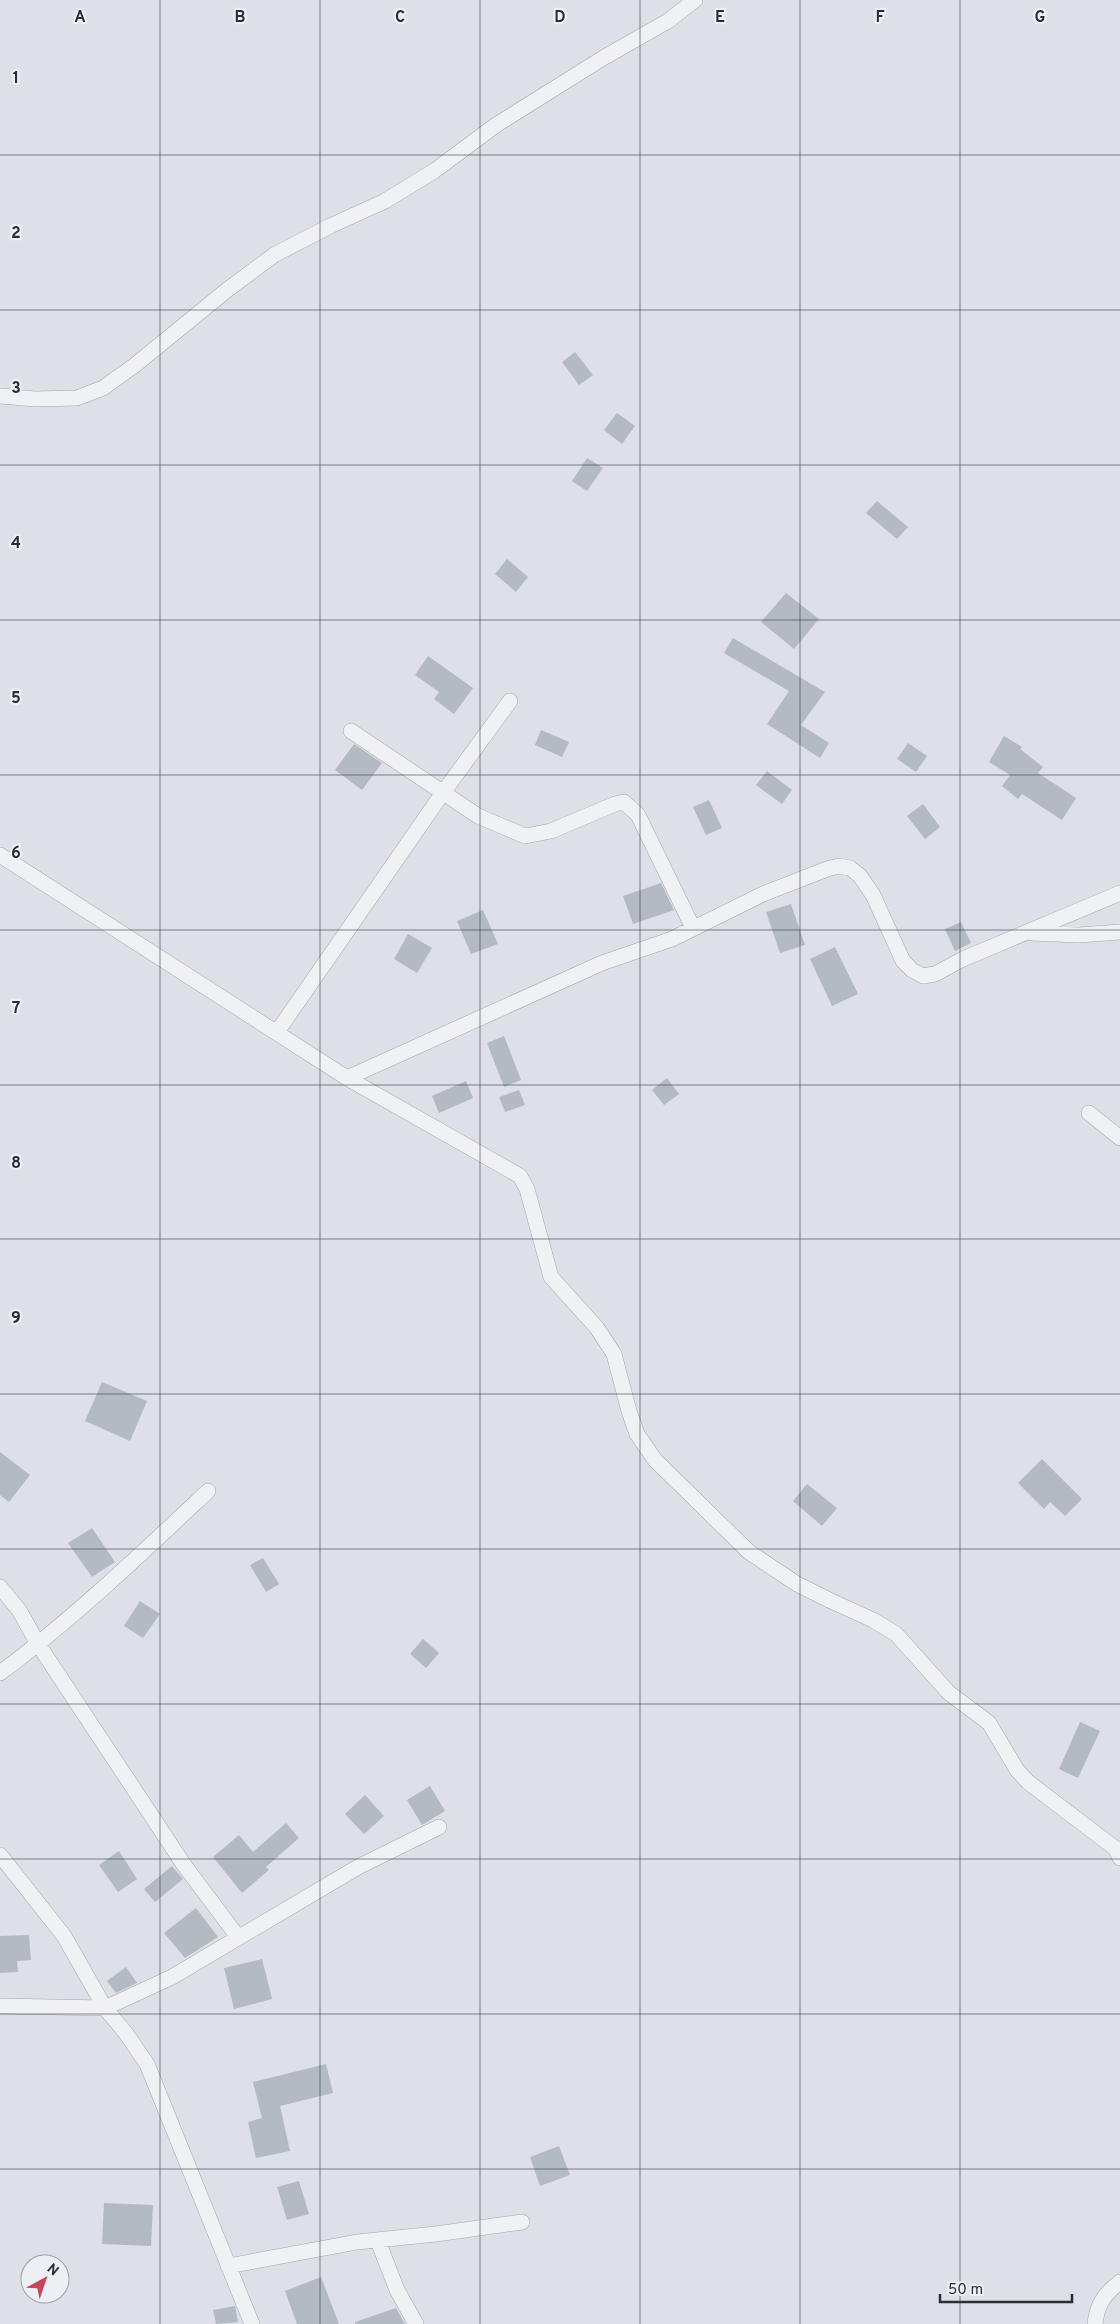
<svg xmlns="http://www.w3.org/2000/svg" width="1120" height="2324" viewBox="0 0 1120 2324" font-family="Overpass,sans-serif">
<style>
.building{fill:#b4bac2}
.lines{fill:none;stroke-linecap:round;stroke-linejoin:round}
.minor-casing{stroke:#a3a7af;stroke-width:16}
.minor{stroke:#eff1f4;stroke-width:15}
.grid{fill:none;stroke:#272f3b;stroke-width:1;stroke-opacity:0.55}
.grid-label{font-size:16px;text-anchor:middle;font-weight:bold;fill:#272f3b;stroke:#eceff4;stroke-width:4.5;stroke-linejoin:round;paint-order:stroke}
</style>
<rect width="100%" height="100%" fill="#dde0e6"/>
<path class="building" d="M 575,352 L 593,375 L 579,385 L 562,362 Z
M 617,413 L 635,426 L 622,444 L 604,430 Z
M 587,458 L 603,468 L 587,491 L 572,481 Z
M 877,501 L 908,527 L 897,539 L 866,513 Z
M 507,559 L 528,577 L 516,592 L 495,574 Z
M 786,593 L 819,619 L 794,649 L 761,622 Z
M 733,638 L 825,692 L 801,725 L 829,743 L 820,758 L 767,724 L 789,691 L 724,653 Z
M 428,656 L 473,688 L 454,714 L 434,699 L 439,692 L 415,675 Z
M 541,730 L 569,742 L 562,757 L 535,745 Z
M 1004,736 L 1022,747 L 1020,749 L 1043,767 L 1038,773 L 1076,798 L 1062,820 L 1022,794 L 1018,799 L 1002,786 L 1010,775 L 989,762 Z
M 908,743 L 927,756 L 916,772 L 897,759 Z
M 354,744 L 382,763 L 362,790 L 335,770 Z
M 767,771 L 792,790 L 782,804 L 756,785 Z
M 709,800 L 722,828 L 706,835 L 693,807 Z
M 923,804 L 940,827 L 925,839 L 907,816 Z
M 661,883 L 674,910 L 633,924 L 623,896 Z
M 791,904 L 805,945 L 780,953 L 766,912 Z
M 483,910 L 498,944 L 471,954 L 457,921 Z
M 961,922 L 971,943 L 955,951 L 945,929 Z
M 408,934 L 432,948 L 417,973 L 394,959 Z
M 835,947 L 858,994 L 832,1006 L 810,959 Z
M 504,1036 L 521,1080 L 504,1087 L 487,1043 Z
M 667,1078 L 679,1094 L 664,1105 L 652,1090 Z
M 466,1081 L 473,1098 L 439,1113 L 432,1096 Z
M 519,1090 L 525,1105 L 505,1112 L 499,1097 Z
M 102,1382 L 147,1401 L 130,1441 L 85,1421 Z
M 0,1452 L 30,1475 L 9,1502 L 0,1495 Z
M 1042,1459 L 1082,1499 L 1065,1516 L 1050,1502 L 1044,1509 L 1018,1483 Z
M 807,1484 L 837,1508 L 822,1526 L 793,1501 Z
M 92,1528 L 115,1562 L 92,1577 L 68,1543 Z
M 263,1558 L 279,1584 L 266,1592 L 250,1565 Z
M 140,1601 L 160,1614 L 143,1638 L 124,1626 Z
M 423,1639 L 439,1653 L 426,1668 L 410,1654 Z
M 1080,1722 L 1100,1731 L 1078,1778 L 1059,1769 Z
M 430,1786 L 445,1811 L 422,1825 L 407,1800 Z
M 365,1795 L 384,1816 L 364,1834 L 345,1814 Z
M 286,1823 L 299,1838 L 266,1867 L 269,1870 L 242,1893 L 213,1857 L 239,1835 L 253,1852 Z
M 119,1851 L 137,1879 L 118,1892 L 99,1865 Z
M 172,1866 L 183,1879 L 155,1902 L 144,1889 Z
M 196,1908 L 218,1937 L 185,1958 L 164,1933 Z
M 29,1935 L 31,1960 L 17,1961 L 18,1972 L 0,1973 L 0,1936 Z
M 262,1959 L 272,1999 L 234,2009 L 224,1968 Z
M 126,1967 L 137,1983 L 116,1993 L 107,1981 Z
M 326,2064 L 333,2093 L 280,2106 L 290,2151 L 256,2158 L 248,2122 L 262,2118 L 253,2082 Z
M 559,2146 L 570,2175 L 540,2186 L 530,2157 Z
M 299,2181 L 309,2214 L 287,2220 L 277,2187 Z
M 104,2203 L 153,2205 L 151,2246 L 102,2244 Z
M 321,2277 L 339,2324 L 297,2324 L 285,2291 Z
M 235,2306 L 238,2322 L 216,2324 L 213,2310 Z
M 396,2308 L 405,2324 L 355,2324 L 355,2322 Z"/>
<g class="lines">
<g class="minor-casing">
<path id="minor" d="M 0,396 L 35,399 L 77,398 L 103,388 L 135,365 L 227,290 L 274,255 L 330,226 L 385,201 L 434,171 L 496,125 L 603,58 L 668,21 L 695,0
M 351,731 L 478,816 L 525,836 L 551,831 L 615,804 L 624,802 L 638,815 L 693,928
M 0,855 L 347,1078 L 520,1176 L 527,1189 L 551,1277 L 597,1328 L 614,1354 L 629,1411 L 637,1434 L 655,1460 L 749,1552 L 797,1584 L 829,1600 L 873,1620 L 896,1634 L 949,1693 L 989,1723 L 1017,1770 L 1028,1782 L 1116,1849 L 1120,1858
M 1032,933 L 1079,935 L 1120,932
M 277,1032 L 442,794 L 510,701
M 347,1078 L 602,963 L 672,939 L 763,894 L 827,869 L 839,866 L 850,868 L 860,876 L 873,895 L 903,961 L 912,970 L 923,976 L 935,974 L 963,959 L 1120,893
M 1089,1113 L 1120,1138
M 0,1587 L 19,1610 L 38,1644 L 184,1865 L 238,1937
M 0,1673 C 74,1618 141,1554 208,1491
M 0,1855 L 64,1936 L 105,2008 L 125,2032 L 147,2064 L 252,2324
M 0,2006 L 105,2008 L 172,1977 L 358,1867 L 439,1827
M 378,2241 L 397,2290 L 416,2324
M 228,2266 L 357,2242 L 436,2234 L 522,2222
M 1095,2324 C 1097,2305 1104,2294 1120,2282"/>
</g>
<use href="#minor" class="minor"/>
</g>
<path class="grid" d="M 160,0 L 160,2324M 320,0 L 320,2324M 480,0 L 480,2324M 640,0 L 640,2324M 800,0 L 800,2324M 960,0 L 960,2324M 0,155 L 1120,155M 0,310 L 1120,310M 0,465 L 1120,465M 0,620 L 1120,620M 0,775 L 1120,775M 0,930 L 1120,930M 0,1085 L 1120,1085M 0,1239 L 1120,1239M 0,1394 L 1120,1394M 0,1549 L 1120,1549M 0,1704 L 1120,1704M 0,1859 L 1120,1859M 0,2014 L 1120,2014M 0,2169 L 1120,2169"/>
<g class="grid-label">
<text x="80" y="22">A</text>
<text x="240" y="22">B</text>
<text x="400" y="22">C</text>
<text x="560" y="22">D</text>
<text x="720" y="22">E</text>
<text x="880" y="22">F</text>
<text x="1040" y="22">G</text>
<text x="16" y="83">1</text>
<text x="16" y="238">2</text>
<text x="16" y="393">3</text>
<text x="16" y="548">4</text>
<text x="16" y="703">5</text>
<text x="16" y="858">6</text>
<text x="16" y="1013">7</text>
<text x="16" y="1168">8</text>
<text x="16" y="1323">9</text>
</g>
<g transform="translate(45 2279) rotate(40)"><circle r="24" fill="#eceff4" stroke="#9da2aa"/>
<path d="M0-4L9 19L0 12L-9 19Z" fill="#c6465a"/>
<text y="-8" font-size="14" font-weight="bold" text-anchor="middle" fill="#272f3b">N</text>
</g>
<path d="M940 2294v8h132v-8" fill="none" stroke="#272f3b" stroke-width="2.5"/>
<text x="948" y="2294" font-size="15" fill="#272f3b" stroke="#eceff4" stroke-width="4" paint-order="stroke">50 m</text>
</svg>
